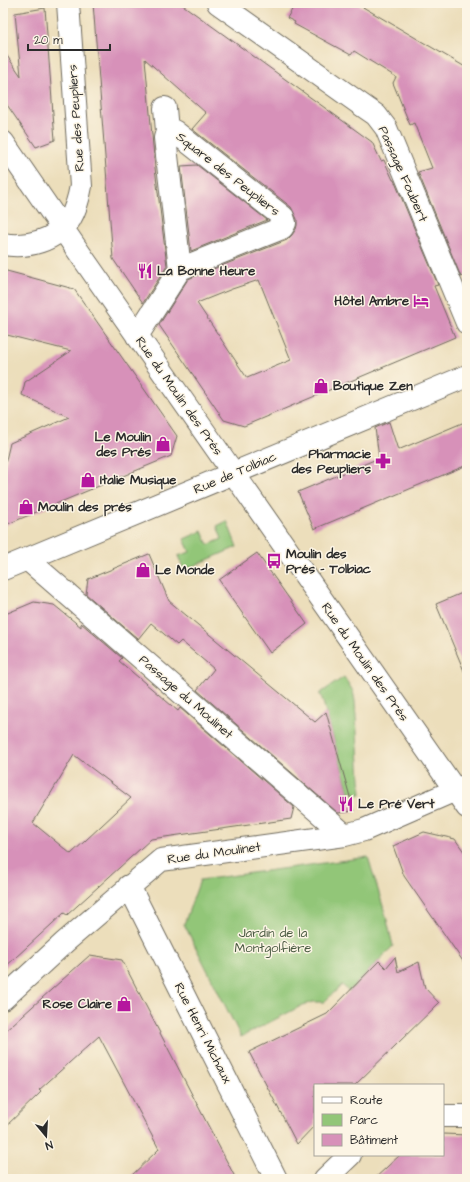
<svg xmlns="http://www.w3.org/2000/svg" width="470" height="1182" viewBox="0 0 470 1182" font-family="'Architects Daughter',sans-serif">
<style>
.green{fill:#92c678;stroke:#5e7852}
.building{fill:#d791b9;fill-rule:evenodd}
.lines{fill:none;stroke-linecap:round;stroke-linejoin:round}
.minor-casing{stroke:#6f6a5d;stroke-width:24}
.major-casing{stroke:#6f6a5d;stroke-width:24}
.minor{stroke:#fff;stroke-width:22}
.major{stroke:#fff;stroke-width:22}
.labels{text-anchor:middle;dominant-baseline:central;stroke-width:3;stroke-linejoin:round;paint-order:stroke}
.street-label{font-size:13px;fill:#2b2b2b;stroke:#fcf5e5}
.poi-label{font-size:13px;font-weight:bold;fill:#2b2b2b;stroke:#fcf5e5;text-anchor:start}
.park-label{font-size:13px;fill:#4a5a42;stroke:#fcf5e5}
</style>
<rect width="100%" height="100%" fill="#fcf5e5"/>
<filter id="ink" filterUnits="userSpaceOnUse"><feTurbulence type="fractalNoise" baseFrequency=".025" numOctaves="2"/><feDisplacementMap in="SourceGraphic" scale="8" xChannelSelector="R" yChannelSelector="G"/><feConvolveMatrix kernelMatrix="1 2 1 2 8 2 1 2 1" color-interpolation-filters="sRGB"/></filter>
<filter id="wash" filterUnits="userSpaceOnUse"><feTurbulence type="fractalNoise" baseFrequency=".012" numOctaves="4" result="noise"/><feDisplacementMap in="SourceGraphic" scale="16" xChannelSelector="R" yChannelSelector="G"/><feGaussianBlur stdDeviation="0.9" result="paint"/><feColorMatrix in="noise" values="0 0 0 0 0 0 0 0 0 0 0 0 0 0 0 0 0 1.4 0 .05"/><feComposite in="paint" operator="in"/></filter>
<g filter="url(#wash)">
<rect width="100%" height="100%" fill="#ecdebb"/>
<path class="green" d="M 227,521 L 237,547 L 184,570 L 178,556 L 190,552 L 184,539 L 202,531 L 208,545 L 222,539 L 217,526 Z
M 344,677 L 353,691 L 355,701 L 361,794 L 355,795 L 354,791 L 349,793 L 321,695 L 319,694 Z
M 368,857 L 386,916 L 393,946 L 349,991 L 342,985 L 324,1002 L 313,1002 L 303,1005 L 241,1037 L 184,924 L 200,880 Z"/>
<g id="blocks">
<path class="building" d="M 93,3 L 180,3 L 372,142 L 381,161 L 384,160 L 393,180 L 394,180 L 438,285 L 434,286 L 455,337 L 244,426 L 224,420 L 159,325 L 188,279 L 287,240 L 292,235 L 296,229 L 297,225 L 297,219 L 291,207 L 192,129 L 206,113 L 145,59 L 155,168 L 167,266 L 143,303 L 113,259 ZM 259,280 L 291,360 L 247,378 L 197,303 L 232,289 Z
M 296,3 L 356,3 L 467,68 L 467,275 L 461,277 L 418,172 L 432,168 L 414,123 L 410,125 L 393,83 L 396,77 L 354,51 L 351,55 L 294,24 L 295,22 L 287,18 Z
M 45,8 L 55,140 L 36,147 L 3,99 L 3,50 L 21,76 L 15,13 Z
M 197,165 L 267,220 L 191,251 L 181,166 Z
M 3,270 L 74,289 L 177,436 L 171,456 L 3,526 L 3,473 L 10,443 L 69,417 L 22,395 L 25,382 L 71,351 L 3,334 Z
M 467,421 L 467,465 L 314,529 L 298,492 L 379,458 L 375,428 L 389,422 L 398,450 Z
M 257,553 L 307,624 L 270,653 L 219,580 Z
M 149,554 L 169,601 L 315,722 L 326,712 L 354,811 L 338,813 L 197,690 L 214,669 L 181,641 L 177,645 L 151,623 L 138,639 L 86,594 L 88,579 Z
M 467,591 L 467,678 L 436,604 Z
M 34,602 L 54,605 L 81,627 L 81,623 L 122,658 L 119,661 L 178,711 L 180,708 L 294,807 L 291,819 L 151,839 L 67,915 L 64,913 L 3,969 L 3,615 ZM 74,755 L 131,798 L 71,854 L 33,823 Z
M 424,832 L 455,839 L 467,856 L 467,967 L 404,876 L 393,846 Z
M 90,955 L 122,960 L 236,1179 L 128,1179 L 159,1149 L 99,1036 L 39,1090 L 41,1092 L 3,1129 L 3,1033 Z
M 395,957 L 398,972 L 419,962 L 425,988 L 439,1003 L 355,1085 L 315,1085 L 315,1125 L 297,1144 L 249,1052 L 327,1014 L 379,961 L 386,968 Z
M 443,1134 L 467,1135 L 467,1179 L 374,1179 L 400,1155 L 443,1155 Z"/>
</g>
</g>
<g filter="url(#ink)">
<use href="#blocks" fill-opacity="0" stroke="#6f6a5d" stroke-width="1"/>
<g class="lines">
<g class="minor-casing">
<path id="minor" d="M 218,3 L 363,106 L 376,115 L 386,128 L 467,323
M 165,108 L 167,131
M 3,142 L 85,261 L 467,807
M 3,244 C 27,248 56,241 70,219 C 76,209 79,197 81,186 L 68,3
M 137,336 L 180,269 L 282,228 L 285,223 L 283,217 L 174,131 L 167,131 L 165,138 L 180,269
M 27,559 L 345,835
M 129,886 L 276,1179
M 3,999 L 65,942 L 161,860 L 345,835 L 364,830 L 467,785
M 443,1116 L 467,1116
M 325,1179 L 350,1155"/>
</g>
<g class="major-casing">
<path id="major" d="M 3,569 L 467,376"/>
</g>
<use href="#minor" class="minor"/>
<use href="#major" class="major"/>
</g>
</g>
<defs>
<g id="restaurant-bare" transform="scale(1.2)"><path d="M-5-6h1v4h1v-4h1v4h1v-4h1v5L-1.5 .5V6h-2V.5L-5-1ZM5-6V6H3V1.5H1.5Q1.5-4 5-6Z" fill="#b5179e" stroke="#fcf5e5" stroke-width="2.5" paint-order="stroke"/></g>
<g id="hotel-bare" transform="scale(1.2)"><path d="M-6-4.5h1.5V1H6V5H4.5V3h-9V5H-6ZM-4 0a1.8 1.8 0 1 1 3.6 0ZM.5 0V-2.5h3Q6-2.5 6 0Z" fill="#b5179e" stroke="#fcf5e5" stroke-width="2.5" paint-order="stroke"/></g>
<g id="shop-bare" transform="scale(1.2)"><path d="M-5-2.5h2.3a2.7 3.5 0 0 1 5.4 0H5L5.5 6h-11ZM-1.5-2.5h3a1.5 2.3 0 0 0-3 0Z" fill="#b5179e" stroke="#fcf5e5" stroke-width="2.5" paint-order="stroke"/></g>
<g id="pharmacy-bare" transform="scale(1.2)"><path d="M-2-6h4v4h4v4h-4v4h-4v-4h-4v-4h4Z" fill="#b5179e" stroke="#fcf5e5" stroke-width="2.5" paint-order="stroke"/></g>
<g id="bus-bare" transform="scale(1.2)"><path d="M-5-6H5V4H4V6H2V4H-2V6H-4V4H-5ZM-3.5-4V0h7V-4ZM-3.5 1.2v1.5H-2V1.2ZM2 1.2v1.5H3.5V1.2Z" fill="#b5179e" stroke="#fcf5e5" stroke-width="2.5" paint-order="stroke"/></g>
</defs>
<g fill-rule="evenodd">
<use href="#restaurant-bare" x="145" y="271"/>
<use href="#hotel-bare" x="421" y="301"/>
<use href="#shop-bare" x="321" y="386"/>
<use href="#shop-bare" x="163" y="444"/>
<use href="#pharmacy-bare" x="383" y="461"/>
<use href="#shop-bare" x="88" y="480"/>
<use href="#shop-bare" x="26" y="507"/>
<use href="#bus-bare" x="274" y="561"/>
<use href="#shop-bare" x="143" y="570"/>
<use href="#restaurant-bare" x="346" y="804"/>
<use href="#shop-bare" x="124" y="1004"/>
</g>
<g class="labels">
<g class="street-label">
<text transform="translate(76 118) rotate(-94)">Rue des Peupliers</text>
<text transform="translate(228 174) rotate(38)">Square des Peupliers</text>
<text transform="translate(403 174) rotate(66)">Passage Foubert</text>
<text transform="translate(179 396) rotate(55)">Rue du Moulin des Prés</text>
<text transform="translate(235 473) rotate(-23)">Rue de Tolbiac</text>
<text transform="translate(365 662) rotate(55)">Rue du Moulin des Prés</text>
<text transform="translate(186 697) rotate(41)">Passage du Moulinet</text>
<text transform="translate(214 853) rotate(-8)">Rue du Moulinet</text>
<text transform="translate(203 1033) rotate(63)">Rue Henri Michaux</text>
</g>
<g class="poi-label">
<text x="157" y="271">La Bonne Heure</text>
<text x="409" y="301" text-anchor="end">Hôtel Ambre</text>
<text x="333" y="386">Boutique Zen</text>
<text x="151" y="437" text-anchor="end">Le Moulin<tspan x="151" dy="15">des Prés</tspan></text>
<text x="371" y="454" text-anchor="end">Pharmacie<tspan x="371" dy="15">des Peupliers</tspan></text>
<text x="100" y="480">Italie Musique</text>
<text x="38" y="507">Moulin des prés</text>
<text x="286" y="554">Moulin des<tspan x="286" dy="15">Prés - Tolbiac</tspan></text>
<text x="155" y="570">Le Monde</text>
<text x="358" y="804">Le Pré Vert</text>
<text x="112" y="1004" text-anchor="end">Rose Claire</text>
</g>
<g class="park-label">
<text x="273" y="933">Jardin de la<tspan x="273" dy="15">Montgolfière</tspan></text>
</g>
</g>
<rect width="470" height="1182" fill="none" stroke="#fcf5e5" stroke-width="16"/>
<rect x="314" y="1084" width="130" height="72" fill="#fcf5e5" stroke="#a8a49b"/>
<rect x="322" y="1097" width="20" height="6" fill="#ffffff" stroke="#a8a49b"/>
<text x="350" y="1104" font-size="12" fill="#2b2b2b">Route</text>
<rect x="322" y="1114" width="20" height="12" fill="#92c678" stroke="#a8a49b"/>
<text x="350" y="1124" font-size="12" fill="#2b2b2b">Parc</text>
<rect x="322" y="1134" width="20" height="12" fill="#d791b9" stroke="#a8a49b"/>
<text x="350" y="1144" font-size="12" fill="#2b2b2b">Bâtiment</text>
<g transform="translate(46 1136) rotate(162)" stroke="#fcf5e5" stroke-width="3" paint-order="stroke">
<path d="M0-3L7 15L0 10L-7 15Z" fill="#2b2b2b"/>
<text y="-6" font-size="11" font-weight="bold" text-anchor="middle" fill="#2b2b2b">N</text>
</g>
<path d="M28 44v6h82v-6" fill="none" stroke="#2b2b2b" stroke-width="2"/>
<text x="34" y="44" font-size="12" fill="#2b2b2b" stroke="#fcf5e5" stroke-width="3" paint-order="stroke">20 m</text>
</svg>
